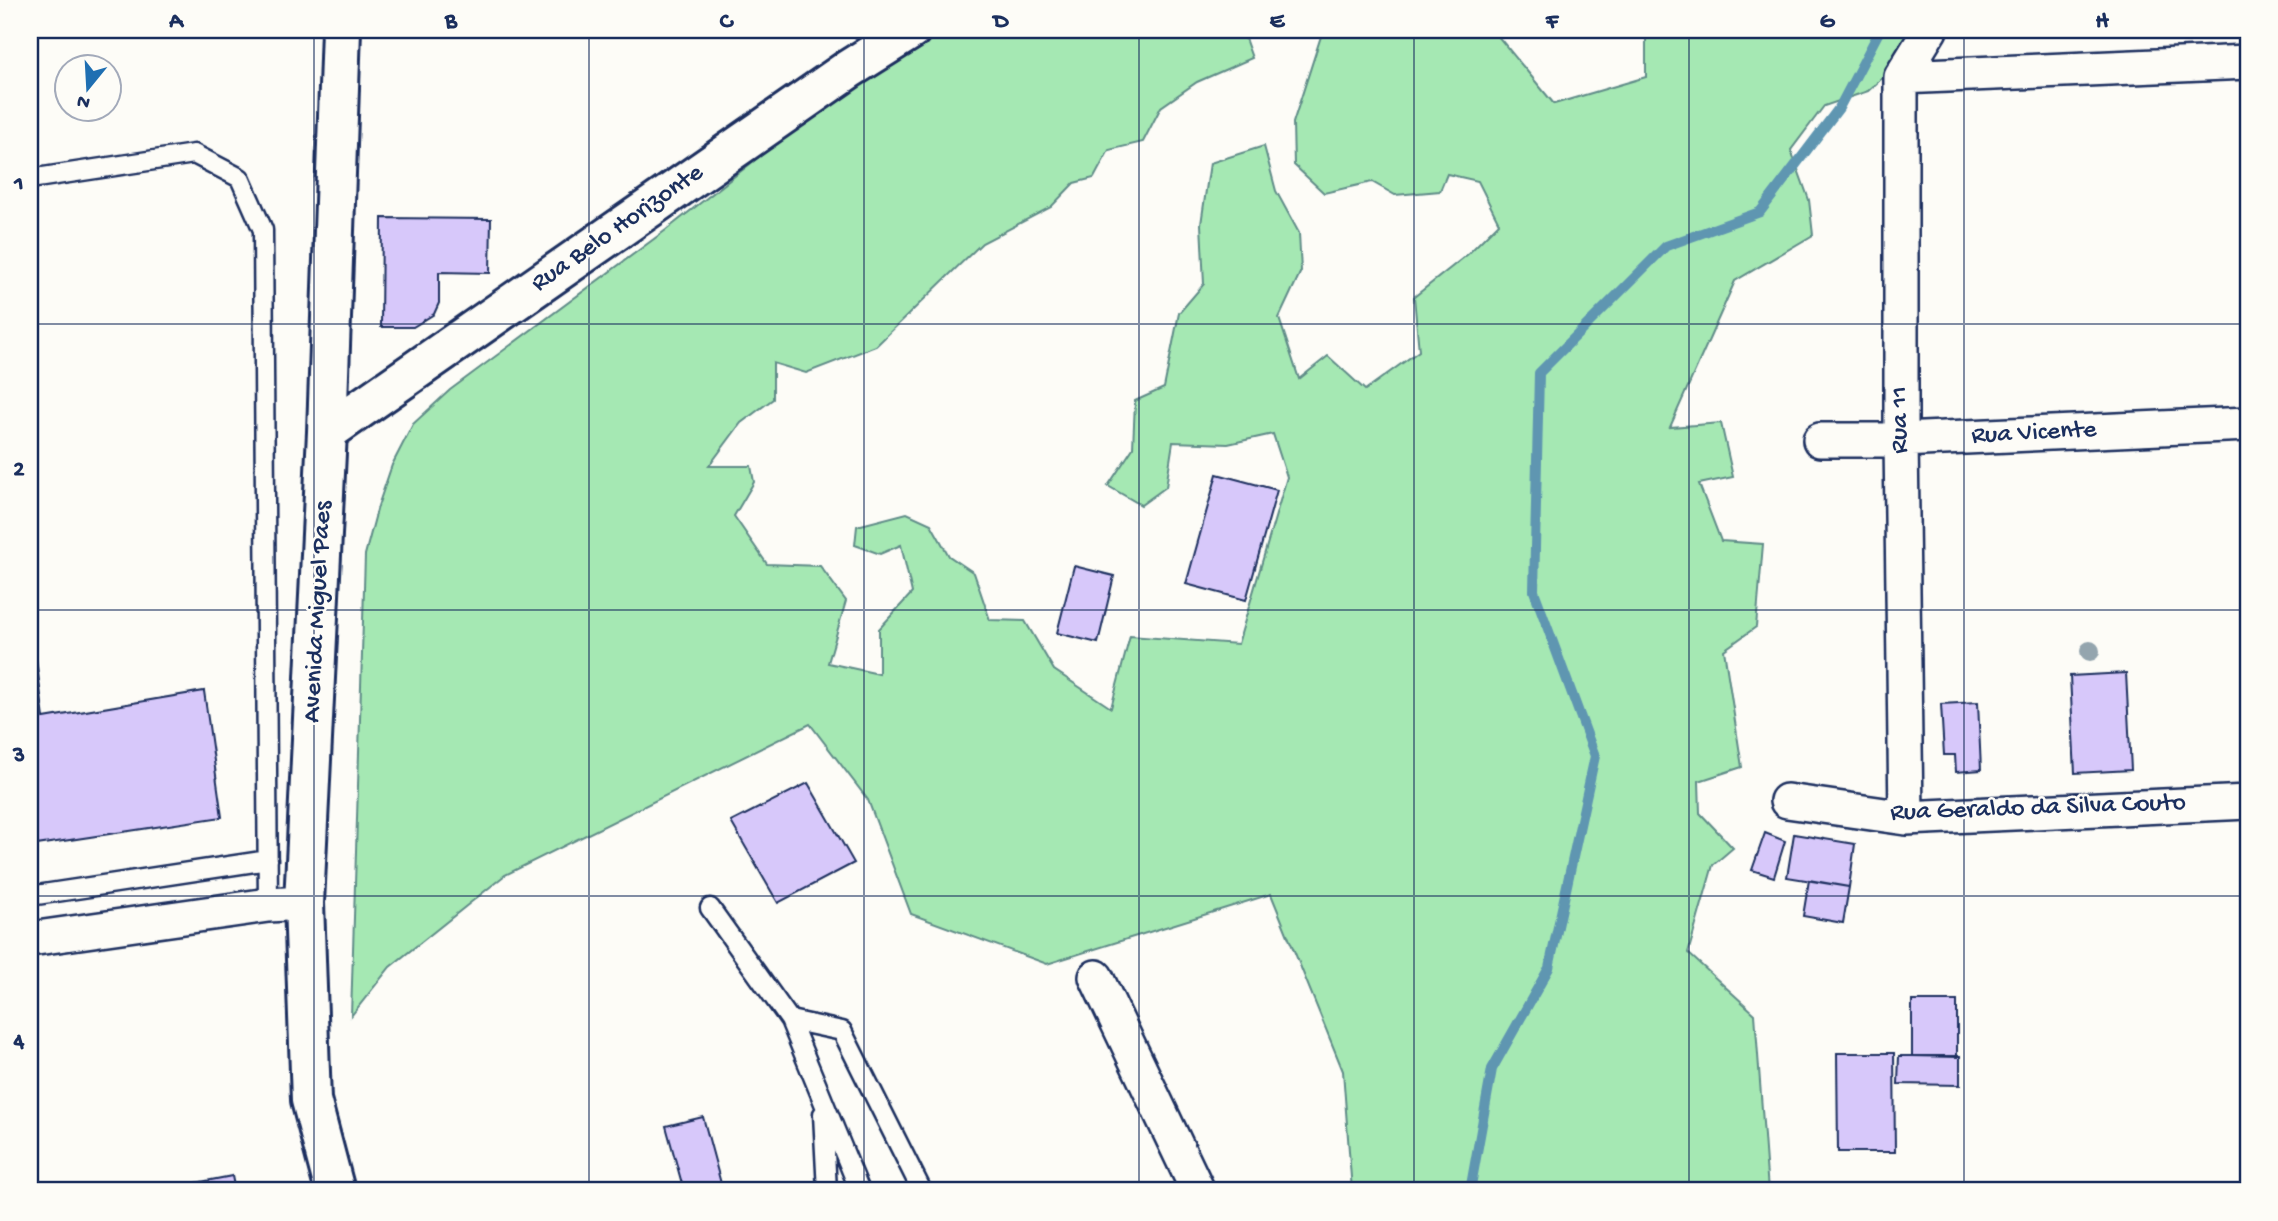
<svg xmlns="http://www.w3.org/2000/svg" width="2278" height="1221" viewBox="0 0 2278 1221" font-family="'Gochi Hand',sans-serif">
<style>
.green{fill:#a5e8b3;stroke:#608c88;stroke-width:2}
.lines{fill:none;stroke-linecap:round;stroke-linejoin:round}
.stream{stroke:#5e96b1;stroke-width:10}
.building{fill:#d7c8fa;stroke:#1b2f5e;stroke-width:2}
.lane-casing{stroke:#1b2f5e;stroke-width:23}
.street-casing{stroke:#1b2f5e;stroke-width:38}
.secondary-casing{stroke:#1b2f5e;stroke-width:44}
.lane{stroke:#fdfcf7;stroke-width:18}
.street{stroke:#fdfcf7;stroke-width:33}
.secondary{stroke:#fdfcf7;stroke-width:38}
.tree{fill:#94a5ae}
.grid{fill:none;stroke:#1b2f5e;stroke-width:2;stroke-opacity:0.55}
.labels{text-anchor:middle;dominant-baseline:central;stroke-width:5;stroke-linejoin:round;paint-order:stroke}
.street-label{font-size:26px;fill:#1b2f5e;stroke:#fdfcf7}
.neatline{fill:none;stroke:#1b2f5e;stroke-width:2.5}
.grid-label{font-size:23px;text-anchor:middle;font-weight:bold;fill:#1b2f5e}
</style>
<rect width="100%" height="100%" fill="#fdfcf7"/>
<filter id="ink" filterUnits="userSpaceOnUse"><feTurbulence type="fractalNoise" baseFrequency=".0143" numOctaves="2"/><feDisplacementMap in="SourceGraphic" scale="14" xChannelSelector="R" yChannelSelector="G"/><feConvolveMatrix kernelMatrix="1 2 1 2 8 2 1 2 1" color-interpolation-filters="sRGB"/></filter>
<g filter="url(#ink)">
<path class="green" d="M 936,30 L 1242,30 L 1252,58 L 1197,82 L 1161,107 L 1143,142 L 1109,150 L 1094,178 L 1074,183 L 1051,207 L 982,243 L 876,346 L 806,373 L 773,363 L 773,399 L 741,423 L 709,466 L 751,466 L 754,482 L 734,516 L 767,564 L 820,566 L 846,601 L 828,663 L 879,674 L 879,629 L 912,593 L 901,545 L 880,554 L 855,545 L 857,526 L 907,513 L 931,524 L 949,556 L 974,573 L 990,620 L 1025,621 L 1054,670 L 1111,708 L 1130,636 L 1238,644 L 1287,477 L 1273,434 L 1228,444 L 1173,442 L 1166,487 L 1141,505 L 1108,486 L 1133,448 L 1135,401 L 1164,388 L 1179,313 L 1204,284 L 1201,224 L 1210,163 L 1264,146 L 1276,191 L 1299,233 L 1301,271 L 1279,318 L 1299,379 L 1328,356 L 1365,390 L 1419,351 L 1414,297 L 1468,254 L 1499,223 L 1478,181 L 1447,174 L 1440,191 L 1395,195 L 1372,182 L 1324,193 L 1294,165 L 1293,123 L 1323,30 L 1493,30 L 1554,104 L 1646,77 L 1646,30 L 1910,30 L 1889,72 L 1868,91 L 1824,106 L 1791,150 L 1809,200 L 1813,235 L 1735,281 L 1670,427 L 1721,423 L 1733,477 L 1699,484 L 1721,541 L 1763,544 L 1756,627 L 1724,650 L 1742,767 L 1699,781 L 1700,813 L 1733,848 L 1713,865 L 1688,953 L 1755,1014 L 1768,1191 L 1352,1191 L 1343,1071 L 1271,894 L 1047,964 L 911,914 L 868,800 L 810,724 L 505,875 L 390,967 L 351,1016 L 365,555 L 378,506 L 392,465 L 413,424 L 450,390 L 666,230 L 844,90 Z"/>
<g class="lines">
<path class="stream" d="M 1470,1191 L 1492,1069 L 1549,968 L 1595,756 L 1534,591 L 1539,373 L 1666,246 L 1760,212 L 1839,108 L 1880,30"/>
</g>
<path class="building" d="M 382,218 L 491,219 L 490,273 L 439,272 L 439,303 L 434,314 L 413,327 L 381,327 Z
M 1217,474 L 1277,490 L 1246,600 L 1186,584 Z
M 1074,566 L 1114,576 L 1098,643 L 1057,633 Z
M 30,615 L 44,718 L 204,691 L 222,817 L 30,846 Z
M 2126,673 L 2131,770 L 2075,773 L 2070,676 Z
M 1978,702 L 1981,770 L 1956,772 L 1955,755 L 1944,755 L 1941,704 Z
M 808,783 L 854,863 L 778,903 L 731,822 Z
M 1765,833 L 1785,841 L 1774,877 L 1752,870 Z
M 1794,834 L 1855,844 L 1849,887 L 1787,877 Z
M 1809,880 L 1849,887 L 1843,923 L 1803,916 Z
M 1912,1001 L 1957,1001 L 1957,1057 L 1912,1056 Z
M 30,1043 L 36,1075 L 30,1076 Z
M 1837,1053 L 1894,1053 L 1895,1152 L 1838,1152 Z
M 1899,1056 L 1960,1056 L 1960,1085 L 1898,1084 Z
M 703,1117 L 723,1191 L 684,1191 L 666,1126 Z
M 232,1176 L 235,1191 L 154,1191 Z
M 569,1183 L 571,1191 L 530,1191 Z"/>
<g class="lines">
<g class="lane-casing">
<path id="lane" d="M 30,179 L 194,154 L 240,178 L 263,230 L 268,905
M 30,896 L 268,860
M 710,908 L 790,1020 L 860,1191
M 790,1020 L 842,1031 L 922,1191
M 823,1114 L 827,1191"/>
</g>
<g class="street-casing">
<path id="street" d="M 1901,77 L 2248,62
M 1820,440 L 1901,440 L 2248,424
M 1787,801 L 1906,818 L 2248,802
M 1906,818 L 1901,440 L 1901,77 L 1930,30
M 30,939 L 268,905 L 304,903
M 1096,977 L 1198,1191"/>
</g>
<g class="secondary-casing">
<path id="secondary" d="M 327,432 L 849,69 L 911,30
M 335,1191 L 311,1100 L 304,903 L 327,432 L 341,30"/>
</g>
<use href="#lane" class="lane"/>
<use href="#street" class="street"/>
<use href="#secondary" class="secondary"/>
</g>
<circle class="tree" cx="2090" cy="651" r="10"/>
</g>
<path class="grid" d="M 314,30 L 314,1191M 589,30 L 589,1191M 864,30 L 864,1191M 1139,30 L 1139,1191M 1414,30 L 1414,1191M 1689,30 L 1689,1191M 1964,30 L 1964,1191M 30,324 L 2248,324M 30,610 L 2248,610M 30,896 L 2248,896"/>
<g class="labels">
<g class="street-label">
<text transform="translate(618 229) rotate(-35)">Rua Belo Horizonte</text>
<text transform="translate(1901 420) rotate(-90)">Rua 11</text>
<text transform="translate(2034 434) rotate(-3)">Rua Vicente</text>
<text transform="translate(319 612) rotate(-87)">Avenida Miguel Paes</text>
<text transform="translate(2038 809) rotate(-2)">Rua Geraldo da Silva Couto</text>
</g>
</g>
<rect width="2278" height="1221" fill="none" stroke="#fdfcf7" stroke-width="77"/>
<g transform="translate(88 88) rotate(198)"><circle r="33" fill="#fdfcf7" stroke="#a3aaba" stroke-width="2"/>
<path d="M0-5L12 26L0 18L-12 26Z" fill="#1f6fb2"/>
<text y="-10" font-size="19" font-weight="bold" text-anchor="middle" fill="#1b2f5e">N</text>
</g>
<rect x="38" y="38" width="2202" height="1144" class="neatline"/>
<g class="grid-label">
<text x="176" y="27">A</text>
<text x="451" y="27">B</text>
<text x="726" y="27">C</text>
<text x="1001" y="27">D</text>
<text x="1277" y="27">E</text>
<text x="1552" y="27">F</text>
<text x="1827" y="27">G</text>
<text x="2102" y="27">H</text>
<text x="19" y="189">1</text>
<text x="19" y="475">2</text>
<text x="19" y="761">3</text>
<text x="19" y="1047">4</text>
</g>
</svg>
